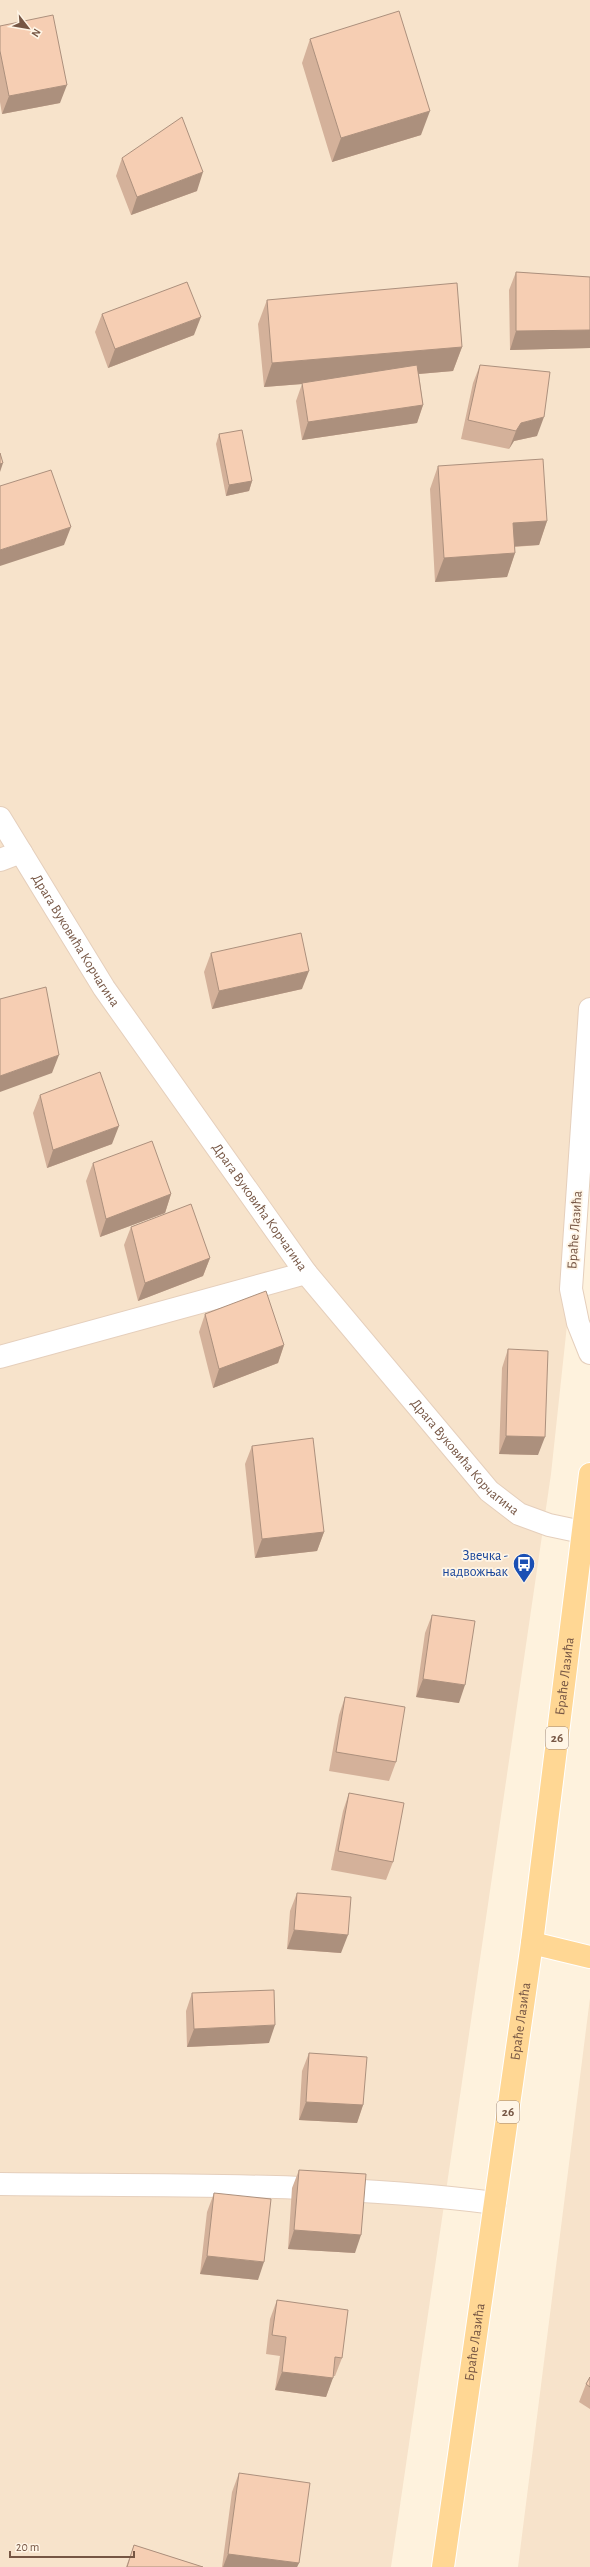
<svg xmlns="http://www.w3.org/2000/svg" width="590" height="2567" viewBox="0 0 590 2567" font-family="'Alegreya Sans',sans-serif">
<style>
.residential{fill:#f7e3cb}
.lines{fill:none;stroke-linecap:round;stroke-linejoin:round}
.minor-casing{stroke:#e5cfbc;stroke-width:24}
.major-casing{stroke:#fff;stroke-width:24}
.minor{stroke:#fff;stroke-width:22}
.major{stroke:#ffd794;stroke-width:22}
.wall{fill:#d4b19a}
.shaded-wall{fill:#ac907d}
.building{fill:#f6ceb3;stroke:#ac907d}
.labels{text-anchor:middle;dominant-baseline:central;stroke-width:3.5;stroke-linejoin:round;paint-order:stroke}
.shield{fill:#fff5e6;stroke:#9f8675;stroke-width:1}
.shield-label{font-size:13px;font-weight:bold;fill:#765644}
.street-label{font-size:14px;fill:#765644;stroke:#fff5e6}
.transit-label{font-size:14px;fill:#164399;stroke:#fff5e6;text-anchor:end}
</style>
<rect width="100%" height="100%" fill="#fef2dd"/>
<path class="residential" d="M 0,0 L 590,0 L 590,1111 L 551,1474 L 391,2567 L 0,2567 Z
M 590,1998 L 590,2567 L 518,2567 Z"/>
<g class="lines">
<g class="minor-casing">
<g id="minor">
<path id="s1" d="M 0,818 L 104,988 L 306,1273 L 489,1491 L 519,1514 L 549,1525 L 582,1532"/>
<path d="M 0,860 L 21,852"/>
<path d="M 590,1009 L 571,1289 L 578,1323 L 590,1353"/>
<path d="M 0,1357 L 306,1273"/>
<path d="M 0,2184 C 166,2186 329,2182 495,2203"/>
</g>
</g>
<g class="major-casing">
<g id="major">
<path d="M 532,1943 L 590,1957"/>
<path id="s2" d="M 443,2567 L 532,1943 L 590,1474"/>
</g>
</g>
<use href="#minor" class="minor"/>
<use href="#major" class="major"/>
</g>
<path class="wall" d="M 0,26 L 60,103 L 2,114 L 0,102 Z
M 310,39 L 421,135 L 332,162 L 302,63 Z
M 122,158 L 197,191 L 131,215 L 116,176 Z
M 516,272 L 590,277 L 590,348 L 510,350 L 509,290 Z
M 267,300 L 462,347 L 453,371 L 419,374 L 423,405 L 417,423 L 302,440 L 296,401 L 302,384 L 264,387 L 258,324 Z
M 102,314 L 194,335 L 108,368 L 95,332 Z
M 480,365 L 537,436 L 514,441 L 509,449 L 461,439 L 473,383 Z
M 219,434 L 252,481 L 249,491 L 226,496 L 216,444 Z
M 438,466 L 547,521 L 539,545 L 515,547 L 515,553 L 507,577 L 435,582 L 430,489 Z
M 211,953 L 302,989 L 212,1009 L 204,972 Z
M 40,1095 L 112,1144 L 47,1168 L 33,1113 Z
M 93,1163 L 171,1194 L 165,1213 L 100,1237 L 86,1181 Z
M 131,1227 L 210,1258 L 203,1276 L 138,1301 L 124,1245 Z
M 205,1314 L 284,1345 L 278,1363 L 213,1388 L 199,1332 Z
M 508,1349 L 538,1455 L 499,1454 L 502,1368 Z
M 252,1446 L 324,1532 L 317,1551 L 255,1558 L 245,1464 Z
M 432,1615 L 459,1703 L 416,1697 L 425,1633 Z
M 345,1697 L 396,1762 L 389,1781 L 329,1771 L 339,1715 Z
M 349,1793 L 393,1862 L 386,1880 L 331,1870 L 343,1811 Z
M 297,1893 L 341,1953 L 287,1949 L 290,1911 Z
M 192,1993 L 269,2043 L 187,2047 L 186,2011 Z
M 309,2053 L 363,2105 L 357,2123 L 299,2120 L 302,2071 Z
M 299,2170 L 355,2253 L 288,2249 L 292,2188 Z
M 214,2193 L 258,2280 L 200,2274 L 207,2212 Z
M 277,2300 L 342,2358 L 335,2376 L 333,2376 L 326,2397 L 275,2390 L 280,2356 L 266,2354 L 270,2319 Z
M 590,2377 L 590,2409 L 579,2402 L 586,2384 Z
M 239,2473 L 299,2563 L 297,2567 L 222,2567 L 232,2492 Z
M 134,2545 L 203,2567 L 126,2567 Z"/>
<path class="shaded-wall" d="M 67,85 L 60,103 L 2,114 L 9,96 Z
M 430,111 L 421,135 L 332,162 L 341,138 Z
M 203,172 L 197,191 L 131,215 L 137,197 Z
M 201,317 L 194,335 L 108,368 L 115,349 Z
M 590,330 L 590,348 L 510,350 L 516,331 Z
M 462,347 L 453,371 L 302,384 L 302,383 L 302,384 L 264,387 L 272,363 Z
M 423,405 L 417,423 L 302,440 L 308,422 Z
M 544,417 L 537,436 L 514,441 L 509,449 L 516,431 L 521,423 Z
M 3,463 L 0,472 L 0,464 Z
M 252,481 L 249,491 L 226,496 L 229,485 Z
M 547,521 L 539,545 L 505,547 L 513,523 Z
M 71,527 L 64,545 L 0,566 L 0,550 Z
M 515,553 L 507,577 L 435,582 L 444,558 Z
M 309,971 L 302,989 L 212,1009 L 219,991 Z
M 59,1055 L 52,1073 L 0,1092 L 0,1076 Z
M 119,1126 L 112,1144 L 47,1168 L 53,1150 Z
M 171,1194 L 165,1213 L 100,1237 L 106,1219 Z
M 210,1258 L 203,1276 L 138,1301 L 145,1283 Z
M 284,1345 L 278,1363 L 213,1388 L 219,1369 Z
M 506,1436 L 545,1437 L 538,1455 L 499,1454 Z
M 324,1532 L 317,1551 L 255,1558 L 262,1539 Z
M 423,1679 L 465,1685 L 459,1703 L 416,1697 Z
M 294,1930 L 348,1935 L 341,1953 L 287,1949 Z
M 275,2025 L 269,2043 L 187,2047 L 194,2029 Z
M 306,2102 L 363,2105 L 357,2123 L 299,2120 Z
M 294,2230 L 361,2235 L 355,2253 L 288,2249 Z
M 207,2256 L 264,2262 L 258,2280 L 200,2274 Z
M 282,2372 L 333,2378 L 326,2397 L 275,2390 Z
M 228,2554 L 299,2563 L 297,2567 L 223,2567 Z"/>
<path class="building" d="M 399,11 L 430,111 L 341,138 L 310,39 Z
M 53,15 L 67,85 L 9,96 L 0,51 L 0,26 Z
M 182,117 L 203,172 L 137,197 L 122,158 Z
M 516,272 L 590,277 L 590,330 L 516,331 Z
M 187,282 L 201,317 L 115,349 L 102,314 Z
M 457,283 L 462,347 L 272,363 L 267,300 Z
M 417,365 L 423,405 L 308,422 L 302,383 Z
M 480,365 L 550,372 L 544,417 L 521,423 L 516,431 L 468,420 Z
M 242,430 L 252,481 L 229,485 L 219,434 Z
M 0,453 L 3,463 L 0,464 Z
M 543,459 L 547,521 L 513,523 L 515,553 L 444,558 L 438,466 Z
M 51,470 L 71,527 L 0,550 L 0,486 Z
M 301,933 L 309,971 L 219,991 L 211,953 Z
M 46,987 L 59,1055 L 0,1076 L 0,999 Z
M 100,1072 L 119,1126 L 53,1150 L 40,1095 Z
M 152,1141 L 171,1194 L 106,1219 L 93,1163 Z
M 191,1204 L 210,1258 L 145,1283 L 131,1227 Z
M 266,1291 L 284,1345 L 219,1369 L 205,1314 Z
M 508,1349 L 548,1351 L 545,1437 L 506,1436 Z
M 313,1438 L 324,1532 L 262,1539 L 252,1446 Z
M 432,1615 L 475,1621 L 465,1685 L 423,1679 Z
M 345,1697 L 405,1707 L 396,1762 L 336,1752 Z
M 349,1793 L 404,1803 L 393,1862 L 338,1851 Z
M 297,1893 L 351,1897 L 348,1935 L 294,1930 Z
M 274,1990 L 275,2025 L 194,2029 L 192,1993 Z
M 309,2053 L 367,2057 L 363,2105 L 306,2102 Z
M 299,2170 L 366,2174 L 361,2235 L 294,2230 Z
M 214,2193 L 271,2199 L 264,2262 L 207,2256 Z
M 277,2300 L 348,2310 L 342,2358 L 335,2357 L 333,2378 L 282,2372 L 286,2337 L 272,2335 Z
M 590,2377 L 590,2387 L 586,2384 Z
M 239,2473 L 310,2483 L 299,2563 L 228,2554 Z
M 134,2545 L 203,2567 L 127,2567 Z"/>
<defs>
<g id="bus-pin" transform="scale(1.15)"><path d="M0 17L-7.5 6A9.5 9.5 0 1 1 7.5 6Z" fill="#1a4fb4" stroke="#fff5e6"/><path d="M-5-6H5V4H4V6H2V4H-2V6H-4V4H-5ZM-3.5-4V0h7V-4ZM-3.5 1.2v1.5H-2V1.2ZM2 1.2v1.5H3.5V1.2Z" fill="#fff"/></g>
</defs>
<g fill-rule="evenodd">
<use href="#bus-pin" x="524" y="1564"/>
</g>
<g class="labels">
<g class="shield">
<rect x="546" y="1727" width="22" height="22" rx="3"/>
<rect x="497" y="2101" width="22" height="22" rx="3"/>
</g>
<g class="shield-label">
<text x="557" y="1738">26</text>
<text x="508" y="2112">26</text>
</g>
<g class="street-label">
<text stroke="none"><textPath href="#s1" startOffset="144">Драга Вуковића Корчагина</textPath></text>
<text stroke="none"><textPath href="#s1" startOffset="468">Драга Вуковића Корчагина</textPath></text>
<text transform="translate(575 1230) rotate(-86)">Браће Лазића</text>
<text stroke="none"><textPath href="#s1" startOffset="792">Драга Вуковића Корчагина</textPath></text>
<text stroke="none"><textPath href="#s2" startOffset="899">Браће Лазића</textPath></text>
<text stroke="none"><textPath href="#s2" startOffset="551">Браће Лазића</textPath></text>
<text stroke="none"><textPath href="#s2" startOffset="227">Браће Лазића</textPath></text>
</g>
<g class="transit-label">
<text x="508" y="1556">Звечка -<tspan x="508" dy="16">надвожњак</tspan></text>
</g>
</g>
<g transform="translate(28 28) rotate(121)" stroke="#fff5e6" stroke-width="3" paint-order="stroke">
<path d="M0-3L7 15L0 10L-7 15Z" fill="#765644"/>
<text y="-6" font-size="11" font-weight="bold" text-anchor="middle" fill="#765644">N</text>
</g>
<path d="M10 2551v6h124v-6" fill="none" stroke="#765644" stroke-width="2"/>
<text x="16" y="2551" font-size="12" fill="#765644" stroke="#fff5e6" stroke-width="3" paint-order="stroke">20 m</text>
</svg>
